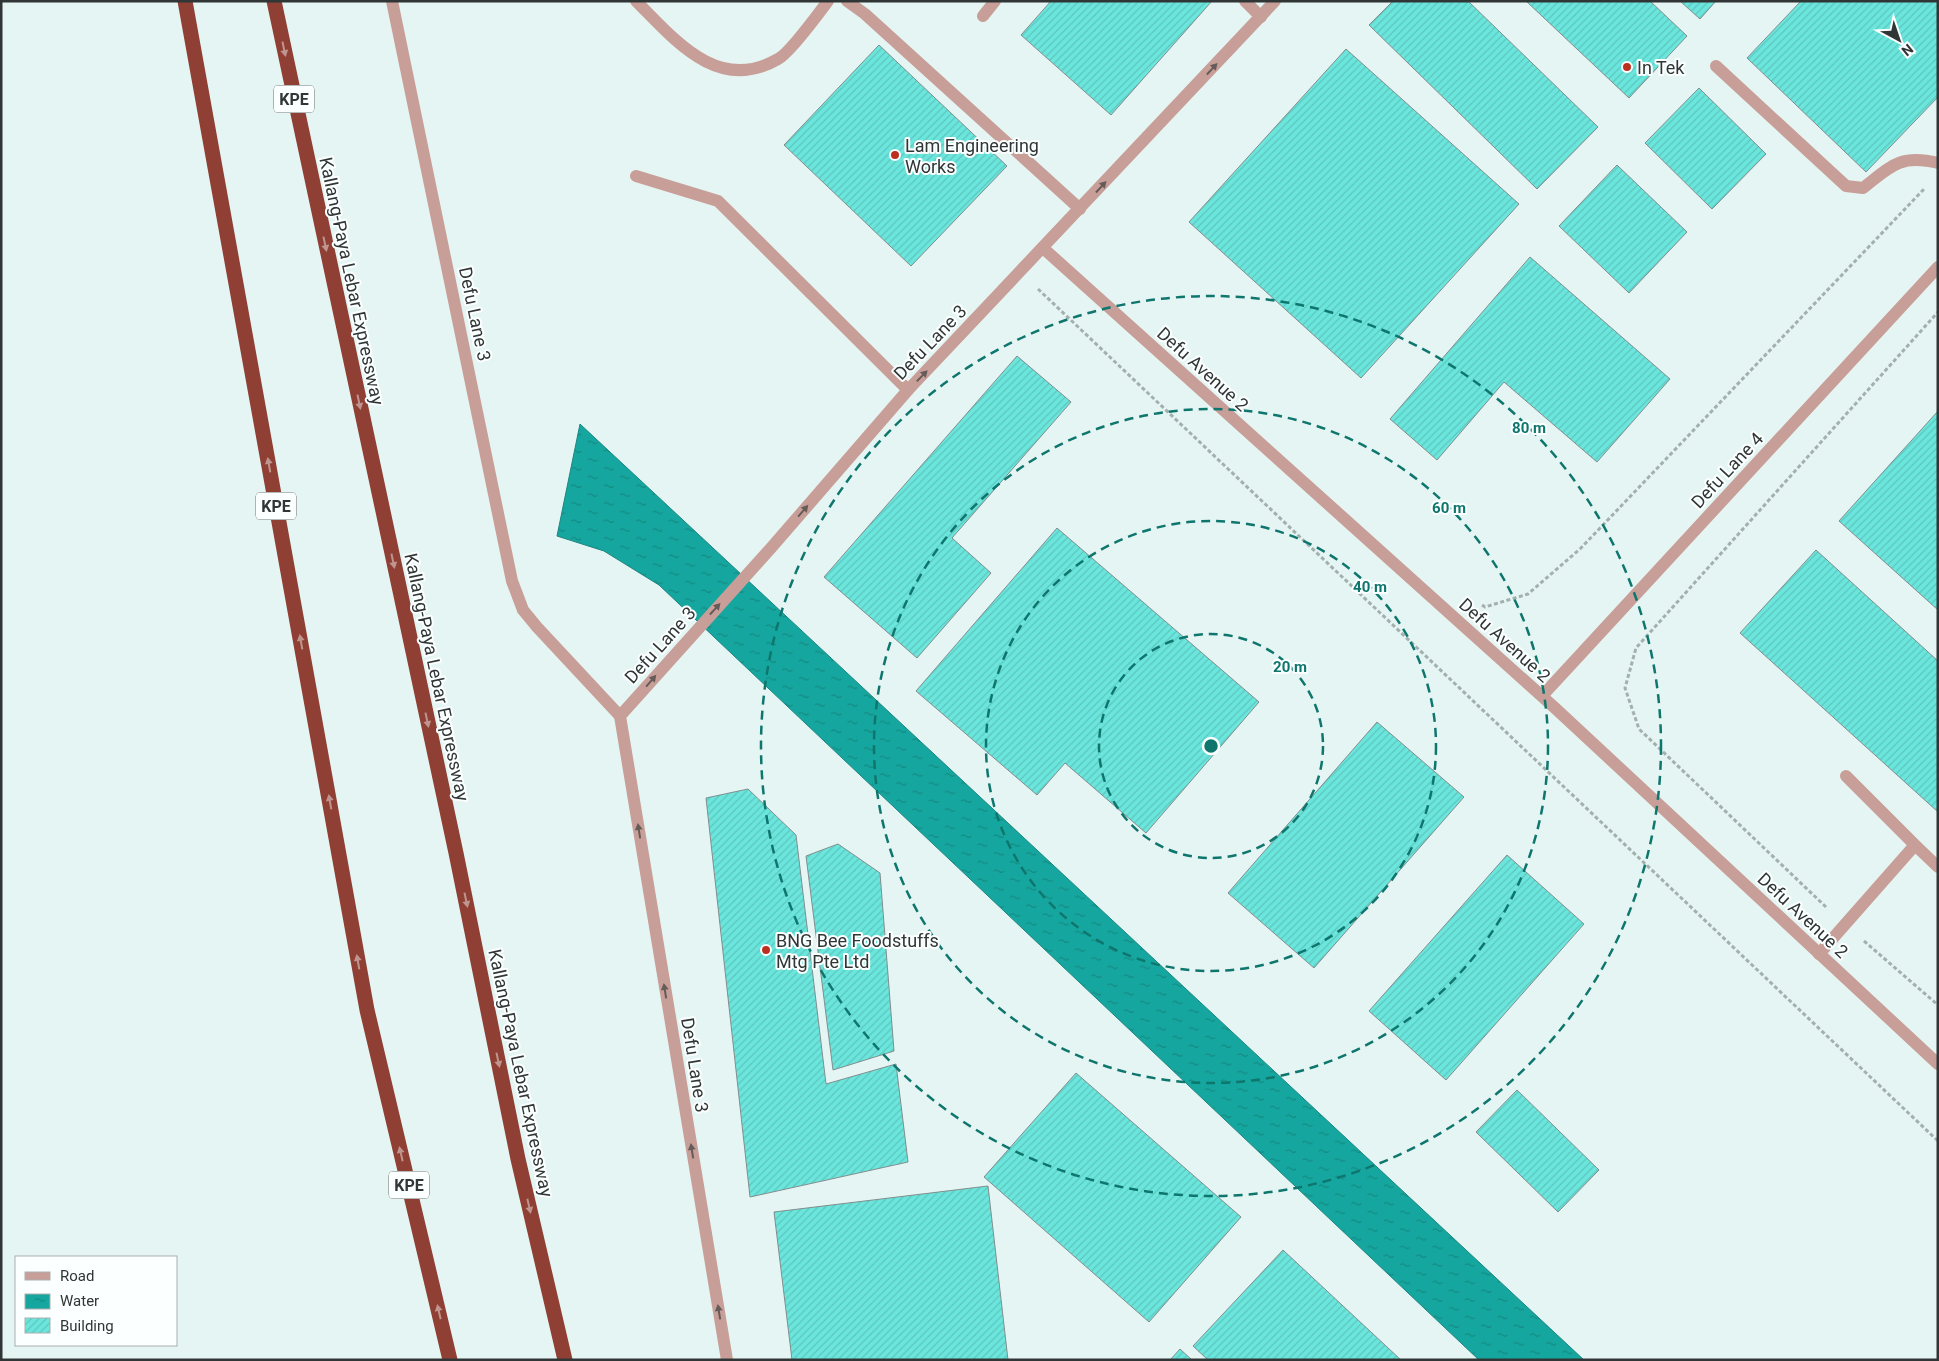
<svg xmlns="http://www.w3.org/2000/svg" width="1939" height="1361" viewBox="0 0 1939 1361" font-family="Roboto,sans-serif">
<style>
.water{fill:url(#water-ripples);stroke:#1d857f}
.building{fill:url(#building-hatch);stroke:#808e8d}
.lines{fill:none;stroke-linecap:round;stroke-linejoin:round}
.path{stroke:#a3b0ae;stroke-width:3;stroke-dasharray:4 2.5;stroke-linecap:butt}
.service{stroke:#c89f98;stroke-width:12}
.minor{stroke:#c89f98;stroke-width:12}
.motorway{stroke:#8f3f33;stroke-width:15}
.oneway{fill:#c0958f}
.oneway2{fill:#655b58}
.ring{fill:none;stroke:#0f766e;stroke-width:2.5;stroke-dasharray:9 6}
.poi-dot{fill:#bb2f1e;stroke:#fcffff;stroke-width:2}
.labels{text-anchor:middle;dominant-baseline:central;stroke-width:4;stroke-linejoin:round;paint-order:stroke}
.shield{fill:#fcffff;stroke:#6d7272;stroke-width:1}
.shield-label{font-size:16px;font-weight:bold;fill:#303635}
.poi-label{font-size:18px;fill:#303635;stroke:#fcffff;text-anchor:start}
.street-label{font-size:18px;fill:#303635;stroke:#fcffff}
.centre{fill:#0f766e;stroke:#fcffff;stroke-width:2.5}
.ring-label{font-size:15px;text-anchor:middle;font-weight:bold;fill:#0f766e;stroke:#fcffff;stroke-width:4;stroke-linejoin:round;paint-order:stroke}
</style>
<defs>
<pattern id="water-ripples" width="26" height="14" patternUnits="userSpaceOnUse" patternTransform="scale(1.25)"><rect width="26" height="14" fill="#15a79f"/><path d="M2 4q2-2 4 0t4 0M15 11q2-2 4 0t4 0" fill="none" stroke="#148982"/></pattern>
<pattern id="building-hatch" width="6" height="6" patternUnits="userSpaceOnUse" patternTransform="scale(1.25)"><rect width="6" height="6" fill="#6be6dd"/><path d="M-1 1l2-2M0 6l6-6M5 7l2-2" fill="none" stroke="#5dc6be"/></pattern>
</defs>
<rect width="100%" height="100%" fill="#e5f5f3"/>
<path class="water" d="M 580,424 L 1584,1360 L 1479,1360 L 659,585 L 604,551 L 557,536 Z"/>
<path class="building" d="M 1051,1 L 1212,1 L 1111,115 L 1021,35 Z
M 1393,1 L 1468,1 L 1598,127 L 1537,189 L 1369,25 Z
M 1526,1 L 1650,1 L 1687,36 L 1629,98 Z
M 1680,1 L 1716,1 L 1700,19 Z
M 1801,1 L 1938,1 L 1938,97 L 1866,172 L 1747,58 Z
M 879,45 L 1007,166 L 911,266 L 784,145 Z
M 1346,49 L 1519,204 L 1361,378 L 1189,222 Z
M 1699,88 L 1766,154 L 1712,209 L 1645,143 Z
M 1617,165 L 1687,232 L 1629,293 L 1559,226 Z
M 1530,257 L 1670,379 L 1597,462 L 1504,382 L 1437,460 L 1390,419 Z
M 1017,356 L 1071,402 L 952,538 L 991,573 L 917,658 L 824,577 Z
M 1938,411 L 1938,610 L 1839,521 Z
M 1057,528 L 1259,702 L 1146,833 L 1065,763 L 1037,795 L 916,691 Z
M 1816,550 L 1938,661 L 1938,812 L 1740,633 Z
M 1377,722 L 1464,797 L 1314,968 L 1228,893 Z
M 748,789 L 796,835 L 826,1084 L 896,1064 L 908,1162 L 750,1197 L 706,798 Z
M 838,844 L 880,873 L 894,1051 L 833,1070 L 806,856 Z
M 1507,855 L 1584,924 L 1446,1080 L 1369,1011 Z
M 1076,1073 L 1241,1217 L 1149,1322 L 984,1177 Z
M 1517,1090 L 1599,1170 L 1558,1212 L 1476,1132 Z
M 988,1186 L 1008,1360 L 792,1360 L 774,1212 Z
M 1283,1250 L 1401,1360 L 1208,1360 L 1193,1346 Z
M 1180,1349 L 1192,1360 L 1170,1360 Z"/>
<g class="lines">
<path class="path" d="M 1038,289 L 1938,1141
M 1482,605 L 1485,607 L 1528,594 L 1580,549 L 1925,188
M 1826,907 L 1639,729 L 1625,688 L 1636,648 L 1938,312
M 1864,941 L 1938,1005"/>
<path class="service" d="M 392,1 L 512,581 L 523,610 L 537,627 L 620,716
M 636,1 C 675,40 718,94 778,59 C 789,54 819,13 828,1
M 847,1 L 865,14 L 1080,209
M 1245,1 L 1261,17
M 983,16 L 995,1
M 1716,66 L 1846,186 L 1863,188 C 1891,166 1900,154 1938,163
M 636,176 L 718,201 L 908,390
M 1915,845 L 1938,867
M 1819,954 L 1915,845 L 1846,776"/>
<path class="minor" d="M 1043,248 L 1555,708 L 1938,1064
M 1542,696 L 1938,267
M 727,1360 L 620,716 L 771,548 L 908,390 L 1275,1"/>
<path class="motorway" d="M 185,1 L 367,1010 L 450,1360
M 274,1 L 456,853 L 518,1159 L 565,1360"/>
</g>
<defs><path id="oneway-solid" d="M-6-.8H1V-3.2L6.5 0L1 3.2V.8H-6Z" transform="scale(1.25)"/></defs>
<g class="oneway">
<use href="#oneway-solid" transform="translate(284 49) rotate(78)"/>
<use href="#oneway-solid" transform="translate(325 244) rotate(78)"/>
<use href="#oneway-solid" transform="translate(359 402) rotate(78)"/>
<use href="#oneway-solid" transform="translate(269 465) rotate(-100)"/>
<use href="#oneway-solid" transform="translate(393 561) rotate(78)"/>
<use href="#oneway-solid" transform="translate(301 642) rotate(-100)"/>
<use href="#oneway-solid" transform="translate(427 720) rotate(78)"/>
<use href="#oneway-solid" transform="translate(330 802) rotate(-100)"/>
<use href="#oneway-solid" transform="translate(466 900) rotate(78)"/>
<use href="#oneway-solid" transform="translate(358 962) rotate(-100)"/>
<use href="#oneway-solid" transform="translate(498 1060) rotate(78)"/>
<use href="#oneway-solid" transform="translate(401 1154) rotate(-103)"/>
<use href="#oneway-solid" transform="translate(529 1206) rotate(77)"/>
<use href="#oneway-solid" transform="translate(439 1312) rotate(-103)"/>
</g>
<g class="oneway2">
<use href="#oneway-solid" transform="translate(1212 69) rotate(-47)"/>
<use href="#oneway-solid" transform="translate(1101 187) rotate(-47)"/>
<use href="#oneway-solid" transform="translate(922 376) rotate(-46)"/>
<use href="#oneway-solid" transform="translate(803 511) rotate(-49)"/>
<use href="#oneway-solid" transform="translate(715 609) rotate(-47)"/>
<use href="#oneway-solid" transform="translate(651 681) rotate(-49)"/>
<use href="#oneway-solid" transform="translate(639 831) rotate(-99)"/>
<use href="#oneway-solid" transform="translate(665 991) rotate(-99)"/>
<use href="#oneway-solid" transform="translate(692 1151) rotate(-99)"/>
<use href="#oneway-solid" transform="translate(719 1312) rotate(-99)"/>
</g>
<g class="ring">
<circle cx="1211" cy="746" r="112"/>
<circle cx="1211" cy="746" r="225"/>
<circle cx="1211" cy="746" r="337"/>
<circle cx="1211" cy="746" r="450"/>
</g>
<g class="poi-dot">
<circle cx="1627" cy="67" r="5"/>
<circle cx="895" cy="155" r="5"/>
<circle cx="766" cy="950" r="5"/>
</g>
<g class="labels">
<g class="shield">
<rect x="274" y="85.5" width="40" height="27" rx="4"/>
<rect x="256" y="492.5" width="40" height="27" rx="4"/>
<rect x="389" y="1171.5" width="40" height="27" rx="4"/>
</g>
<g class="shield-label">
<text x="294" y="99">KPE</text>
<text x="276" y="506">KPE</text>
<text x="409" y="1185">KPE</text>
</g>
<g class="poi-label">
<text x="1637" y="67">In Tek</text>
<text x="905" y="145">Lam Engineering<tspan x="905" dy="21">Works</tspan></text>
<text x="776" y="940">BNG Bee Foodstuffs<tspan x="776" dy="21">Mtg Pte Ltd</tspan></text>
</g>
<g class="street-label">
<text transform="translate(352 281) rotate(78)">Kallang-Paya Lebar Expressway</text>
<text transform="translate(475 314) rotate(78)">Defu Lane 3</text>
<text transform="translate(930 342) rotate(-46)">Defu Lane 3</text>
<text transform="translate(1203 369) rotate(42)">Defu Avenue 2</text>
<text transform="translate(1727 470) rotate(-47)">Defu Lane 4</text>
<text transform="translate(1505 640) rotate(42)">Defu Avenue 2</text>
<text transform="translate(660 645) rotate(-48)">Defu Lane 3</text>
<text transform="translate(437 677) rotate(78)">Kallang-Paya Lebar Expressway</text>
<text transform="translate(1803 915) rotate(43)">Defu Avenue 2</text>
<text transform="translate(695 1065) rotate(81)">Defu Lane 3</text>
<text transform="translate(521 1073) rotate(78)">Kallang-Paya Lebar Expressway</text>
</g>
</g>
<circle cx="1211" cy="746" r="8" class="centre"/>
<g class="ring-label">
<text x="1529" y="433">80 m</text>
<text x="1449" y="513">60 m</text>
<text x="1370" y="592">40 m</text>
<text x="1290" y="672">20 m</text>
</g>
<rect width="1939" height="1361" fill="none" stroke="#303635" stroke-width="5"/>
<rect x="15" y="1256" width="162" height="90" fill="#fcffff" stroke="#aaafae"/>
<rect x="25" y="1272" width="25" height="8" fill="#c89f98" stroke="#aaafae"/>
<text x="60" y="1281" font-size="15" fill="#303635">Road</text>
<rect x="25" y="1294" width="25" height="15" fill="url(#water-ripples)" stroke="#aaafae"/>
<text x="60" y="1306" font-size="15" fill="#303635">Water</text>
<rect x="25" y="1318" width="25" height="15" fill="url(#building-hatch)" stroke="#aaafae"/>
<text x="60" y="1331" font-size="15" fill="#303635">Building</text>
<g transform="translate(1899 40) rotate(140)" stroke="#fcffff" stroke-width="4" paint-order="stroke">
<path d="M0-4L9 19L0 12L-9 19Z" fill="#303635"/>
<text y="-8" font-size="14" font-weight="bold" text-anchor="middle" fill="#303635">N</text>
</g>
</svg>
